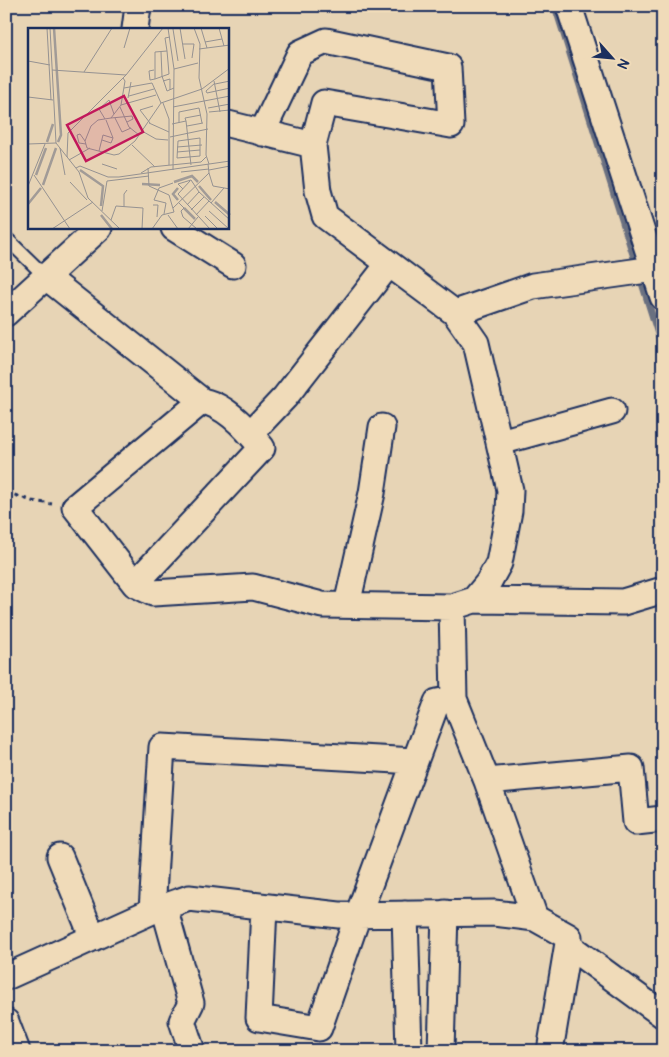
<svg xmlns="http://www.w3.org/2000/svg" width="669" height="1057" viewBox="0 0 669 1057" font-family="Pangolin,sans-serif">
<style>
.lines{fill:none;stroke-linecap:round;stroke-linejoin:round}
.stream{stroke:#6b7080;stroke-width:7}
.service-casing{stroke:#1b2f5e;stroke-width:16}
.minor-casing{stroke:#1b2f5e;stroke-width:29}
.path{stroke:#1b2f5e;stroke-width:3;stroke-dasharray:5 4;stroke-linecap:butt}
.service{stroke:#f0dbb9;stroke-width:12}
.minor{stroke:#f0dbb9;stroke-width:25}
.inset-river{fill:none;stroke:#a19b97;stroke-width:2.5}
.inset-road{fill:none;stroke:#959292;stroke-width:1}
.view{fill:#c2185b;fill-opacity:0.15;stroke:#c2185b;stroke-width:2.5}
.inset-edge{fill:none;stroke:#1b2f5e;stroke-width:2.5}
</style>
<rect width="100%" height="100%" fill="#e7d4b5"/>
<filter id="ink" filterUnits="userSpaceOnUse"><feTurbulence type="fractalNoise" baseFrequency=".02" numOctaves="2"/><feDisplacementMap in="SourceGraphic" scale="10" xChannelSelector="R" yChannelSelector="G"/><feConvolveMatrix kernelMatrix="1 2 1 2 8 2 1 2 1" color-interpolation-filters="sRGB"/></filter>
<g filter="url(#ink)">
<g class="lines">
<path class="stream" d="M 555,6 L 663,350"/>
<g class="service-casing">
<path id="service" d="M 6,238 L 45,276"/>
</g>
<g class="minor-casing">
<path id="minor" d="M 569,6 L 663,297
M 135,29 L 138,6
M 262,133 L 300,53 L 326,41 L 448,67 L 451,125 L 324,103 L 313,145
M 174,228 L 233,265
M 45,276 L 202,401 C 225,405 248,430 262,448 L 135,584
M 6,313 L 99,228
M 455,313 L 533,286 L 654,269
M 202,401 L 75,507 L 135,584 L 153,593 L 253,587 L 322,605 L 452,607 L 474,600 L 488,583 L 499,563 L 509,511 L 510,490 L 476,343 L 455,313 L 325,216 L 318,191 L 313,145 L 228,124
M 251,433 L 285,397 L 388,265
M 500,442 L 612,411
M 474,600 L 623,602 L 663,590
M 347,605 L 372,493 L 382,427
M 452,607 L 454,699 L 487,781 L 535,918
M 487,781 L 631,768 L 636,822 L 663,819
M 60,857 L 93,938
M 164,907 L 191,1003 L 182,1021 L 192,1051
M 264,907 L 259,1018 L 319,1028 L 358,915 L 437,702 L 454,699
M 152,911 L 162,747 L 415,761
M 405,914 L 409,1051
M 569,946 L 663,1015
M 6,977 L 152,911 L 189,898 L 339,915 L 494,913 L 535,918 L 569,937 L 550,1051
M 6,1022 L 17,1051
M 441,1051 L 445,913"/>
</g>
<path class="path" d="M 6,492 L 32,501 L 52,504"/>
<use href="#service" class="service"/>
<use href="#minor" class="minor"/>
</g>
</g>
<g transform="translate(28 28)">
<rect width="201" height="201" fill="#e7d4b5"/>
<path class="inset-river" d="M 26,0 L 33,107 L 30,114M 19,114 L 25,96M 52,142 L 75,158 L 73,178M 8,147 L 18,120M 146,154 L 164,148 L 170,154M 114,156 L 132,157M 15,157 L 28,120M 171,158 L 183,172M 150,172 L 145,166 L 150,160M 187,174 L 202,187M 0,176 L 13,160M 156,180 L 167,191M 73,187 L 84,201"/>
<path class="inset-road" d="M 19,0 L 23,72M 22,0 L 28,115 L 51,144 L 60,170 L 92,201M 140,0 L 146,41 L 145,142M 152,0 L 157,31M 166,0 L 172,16 L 171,50 L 179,86 L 178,127 L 181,136M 173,0 L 179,20M 191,0 L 196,18M 145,1 L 150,33M 177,14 L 194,11M 155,16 L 166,16 L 164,30M 96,20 L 102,0M 171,21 L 202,17M 139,23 L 127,24 L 127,51 L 141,46 L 140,34 L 139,23 L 137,10 L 142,9M 133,24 L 134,48M 0,33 L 22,37M 146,41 L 170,35M 24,42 L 98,47M 126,42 L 121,43 L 122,52 L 127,51M 56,44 L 84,0M 134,48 L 139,63 L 146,60M 135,53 L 142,51 L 142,62M 186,53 L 192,84M 187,55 L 178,63 L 179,65 L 202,60M 187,56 L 202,53M 96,60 L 124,55 L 133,75M 128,67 L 93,77 L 83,90 L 70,92 L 63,98 L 57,113 L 59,120 L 86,127 L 91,126 L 107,113 L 133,75 L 174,61 L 202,40M 101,68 L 126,61M 0,69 L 25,72M 100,70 L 103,54M 135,75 L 141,91 L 141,137M 93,77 L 97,53 L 95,50M 92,79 L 101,99 L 111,107M 145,79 L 202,68M 180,80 L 202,76M 181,84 L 202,82M 83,90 L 104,88 L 105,91 L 99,94M 87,90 L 94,104 L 103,100M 77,91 L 71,81 L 81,72 L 86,86M 158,93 L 157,90 L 173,87M 121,95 L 141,104M 122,95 L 112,82 L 125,78M 151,95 L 151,84 L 171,80 L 174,95M 144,96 L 158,93 L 163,137M 159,98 L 175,95M 114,103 L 128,111 L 140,112M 142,109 L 180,101M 172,110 L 172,128 L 149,130 L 150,113 ZM 74,112 L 83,115 L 85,110 L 78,92M 57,113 L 52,106 L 49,107 L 51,115 L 58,116M 0,116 L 28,115M 104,117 L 127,139M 149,119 L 174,117M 32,120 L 37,147M 71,123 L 75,107 L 85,110M 149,124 L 172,122M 39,129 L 40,105 L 98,47 L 135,0M 41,132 L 62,120M 74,136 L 89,141M 48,140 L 52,138 L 80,149 L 91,149 L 202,133M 120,140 L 121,158 L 141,167 L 146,184 L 134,187 L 124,201M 181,142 L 202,138M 153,144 L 181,141M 113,145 L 123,139 L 173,134 L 178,129M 181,145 L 185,158 L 202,161M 6,147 L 42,201M 162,153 L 150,166 L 182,201M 42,154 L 59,172M 0,158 L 17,116M 155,161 L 150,156 L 163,152 L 171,164 L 202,192M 151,175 L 156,180 L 153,183 L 155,189 L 169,201M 183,175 L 196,160M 125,177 L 130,177 L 129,189M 159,177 L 171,164M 96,179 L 96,166 L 99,162M 145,180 L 181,145 L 180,136M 163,182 L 176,169M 74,183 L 79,153 L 121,148M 181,183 L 201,201M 136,186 L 138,175 L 126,172 L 131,160 L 145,155M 140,187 L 150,201M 168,187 L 181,173M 177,188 L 190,201M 83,192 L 88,178 L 115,180 L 114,201M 24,201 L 65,174M 160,201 L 170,189"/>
<path class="view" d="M 96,68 L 115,104 L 58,133 L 39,97 Z"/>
<rect width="201" height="201" class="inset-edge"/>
</g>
<rect width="669" height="1057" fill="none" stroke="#f0dbb9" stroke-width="25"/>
<rect x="12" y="12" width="644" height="1032" fill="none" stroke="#1b2f5e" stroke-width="2" filter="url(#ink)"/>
<g transform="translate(612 58) rotate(117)" stroke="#f0dbb9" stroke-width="4" paint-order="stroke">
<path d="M0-4L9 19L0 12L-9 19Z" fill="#1b2f5e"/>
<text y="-8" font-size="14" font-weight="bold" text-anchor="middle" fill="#1b2f5e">N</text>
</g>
</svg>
